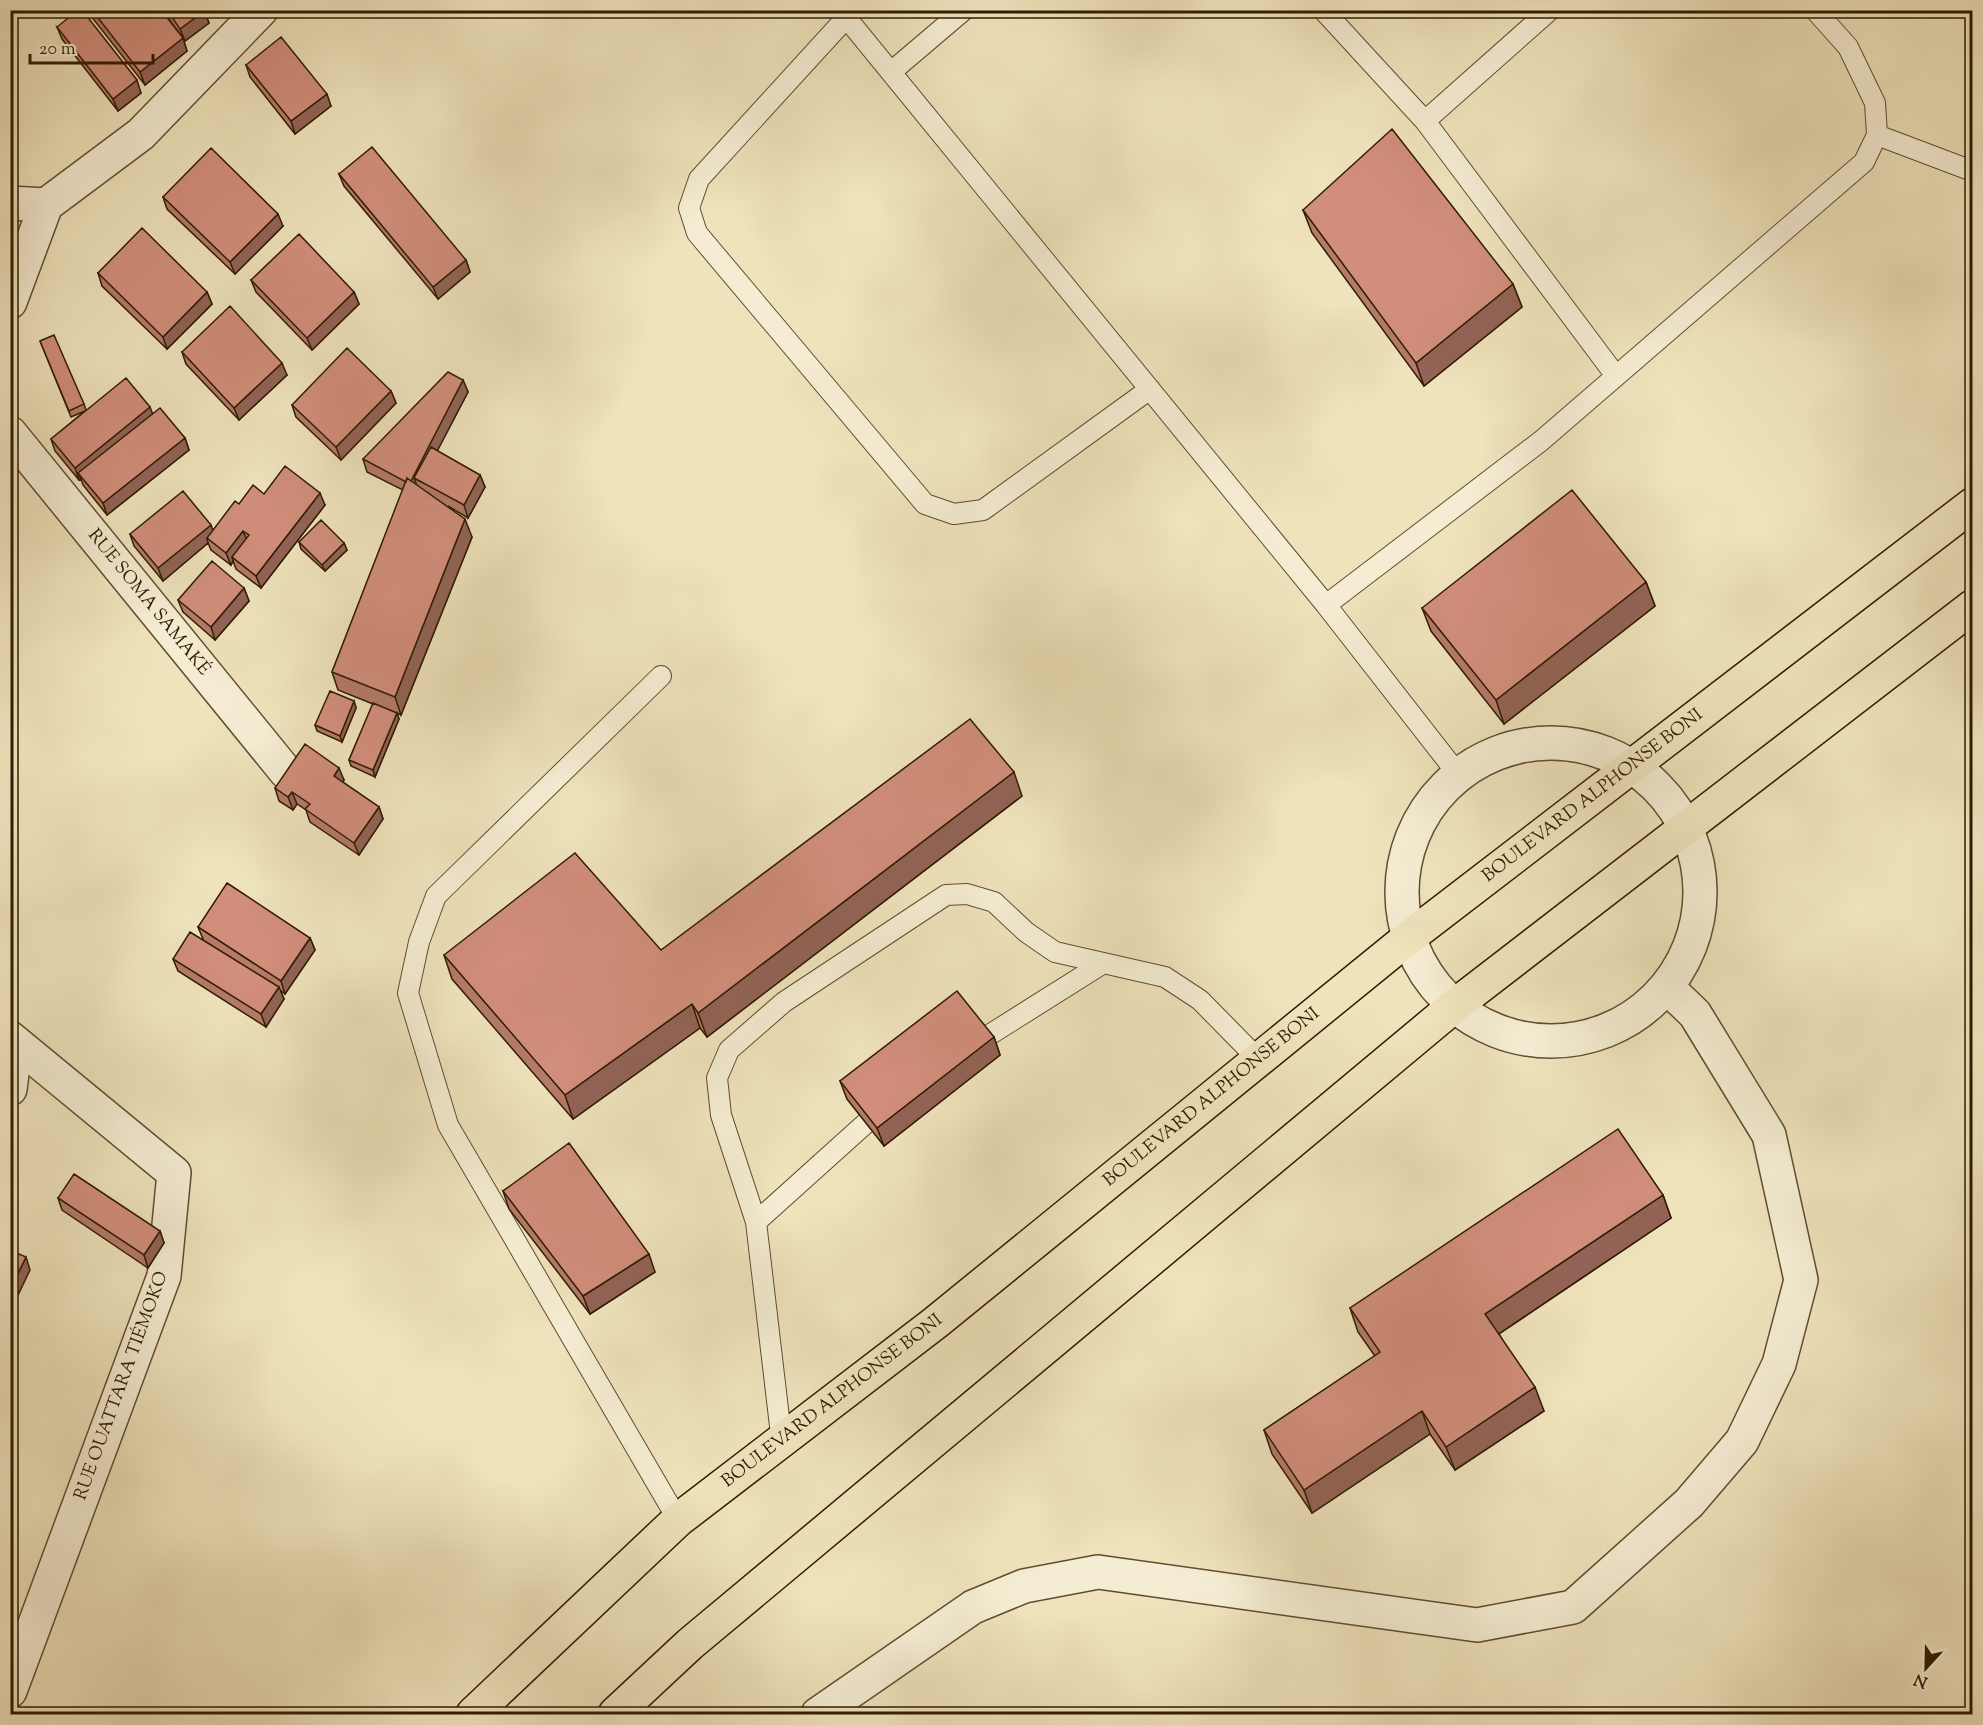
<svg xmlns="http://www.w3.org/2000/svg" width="1983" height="1725" viewBox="0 0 1983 1725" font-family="'Sorts Mill Goudy',serif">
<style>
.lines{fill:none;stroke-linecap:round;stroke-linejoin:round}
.lane-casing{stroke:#604d30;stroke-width:22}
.street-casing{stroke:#604d30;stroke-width:36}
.primary-casing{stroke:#301b02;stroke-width:36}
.lane{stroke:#f5edd3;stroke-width:20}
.street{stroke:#f5edd3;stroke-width:33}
.primary{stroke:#efe3bc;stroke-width:33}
.wall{fill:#b47a6a;stroke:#301b02;stroke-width:1.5}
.shaded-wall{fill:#926356;stroke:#301b02;stroke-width:1.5}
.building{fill:#d18e7b;stroke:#301b02;stroke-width:1.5}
.labels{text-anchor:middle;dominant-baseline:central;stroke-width:4.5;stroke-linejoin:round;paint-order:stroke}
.street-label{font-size:18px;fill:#301b02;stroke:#f5edd3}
</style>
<rect width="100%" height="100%" fill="#efe3bc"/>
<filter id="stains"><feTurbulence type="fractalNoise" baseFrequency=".00333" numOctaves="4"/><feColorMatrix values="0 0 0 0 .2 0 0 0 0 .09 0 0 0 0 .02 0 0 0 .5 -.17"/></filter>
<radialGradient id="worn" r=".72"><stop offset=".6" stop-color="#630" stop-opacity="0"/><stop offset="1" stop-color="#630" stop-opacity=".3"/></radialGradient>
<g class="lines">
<g class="lane-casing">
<path id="lane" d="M 840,10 L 1326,605 L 1457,773
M 1323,10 L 1425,121 L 1616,376
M 846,18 L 699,179 L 689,208 L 697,233 L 925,504 L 954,514 L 983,510 L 1150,389
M 891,72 L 964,10
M 1425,121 L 1550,10
M 1877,135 L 1967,169 L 1972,168
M 1326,605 L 1541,441 L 1864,162 L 1877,135 L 1875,103 L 1848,47 L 1815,10
M 661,676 L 436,896 L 419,942 L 408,993 L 448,1125 L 678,1520
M 986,1037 L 1102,964
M 756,1222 L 866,1123
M 782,1443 L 756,1222 L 721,1115 L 717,1078 L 729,1050 L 784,1002 L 946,895 L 967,894 L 994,902 L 1026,932 L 1055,952 L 1165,977 L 1200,1000 L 1259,1060"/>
</g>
<g class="street-casing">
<g id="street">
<path d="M 10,203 L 46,205"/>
<path d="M 10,302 L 46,205 L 141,134 L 261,10"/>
<path id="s1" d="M 10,433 L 286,772"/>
<circle cx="1551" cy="892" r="149"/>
<path d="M 10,1038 L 174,1173 L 164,1276 L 10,1691"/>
<path d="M 10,1089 L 16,1043"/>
<path d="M 818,1714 L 973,1607 L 1024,1586 L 1098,1572 L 1477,1625 L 1573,1607 L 1689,1503 L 1742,1441 L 1779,1364 L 1801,1280 L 1769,1135 L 1695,1014 L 1668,988"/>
</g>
</g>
<g class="primary-casing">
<g id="primary">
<path id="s2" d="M 473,1714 L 678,1520 L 935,1323 L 1407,939 L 1972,505"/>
<path d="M 615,1714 L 690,1644 L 1453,1007 L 1972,607"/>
</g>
</g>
<use href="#lane" class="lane"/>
<use href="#street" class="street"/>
<use href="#primary" class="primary"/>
</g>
<path class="wall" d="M 161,10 L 183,38 L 162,10 L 204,10 L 209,23 L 185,41 L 183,39 L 187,51 L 145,85 L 87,11 Z
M 57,27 L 141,93 L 118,111 L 62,39 Z
M 246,65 L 331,106 L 295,134 L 250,77 Z
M 339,174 L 466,260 L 470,272 L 438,299 L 344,186 Z
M 163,197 L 283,226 L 235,274 L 167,209 Z
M 1303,210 L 1513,284 L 1522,307 L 1424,386 L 1312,233 Z
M 98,273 L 207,292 L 212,304 L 167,349 L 102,286 Z
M 251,280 L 354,292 L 359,304 L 312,350 L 256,292 Z
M 40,341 L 84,404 L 86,410 L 153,414 L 185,438 L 189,450 L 107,515 L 83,485 L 81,479 L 79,480 L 55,451 L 51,439 L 85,411 L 71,417 Z
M 182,352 L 287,375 L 239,420 L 186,364 Z
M 463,380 L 468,392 L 437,451 L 480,475 L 485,487 L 468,518 L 448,506 L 472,537 L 401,715 L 397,713 L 399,719 L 375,777 L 351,766 L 349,760 L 373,704 L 338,690 L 332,672 L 403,490 L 367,472 L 363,459 Z
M 391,391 L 396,403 L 341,460 L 296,417 L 292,405 Z
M 264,494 L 325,505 L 261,588 L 236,569 L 233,561 L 231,565 L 211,550 L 208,543 L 163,581 L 134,546 L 130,534 L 213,530 L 239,504 Z
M 299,542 L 344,543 L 347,550 L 325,571 L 301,549 Z
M 1646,582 L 1655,606 L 1504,724 L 1431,631 L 1422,608 Z
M 244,588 L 249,601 L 215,640 L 183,612 L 178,600 Z
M 354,701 L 356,708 L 342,742 L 317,731 L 315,725 Z
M 344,780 L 343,782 L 379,807 L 383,819 L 359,855 L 310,822 L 306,810 L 297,804 L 293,810 L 279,801 L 275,788 Z
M 1022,796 L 707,1037 L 700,1028 L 573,1119 L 452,979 L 444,955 L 661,950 Z
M 198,927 L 310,938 L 315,950 L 285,994 L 280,990 L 284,999 L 266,1027 L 178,971 L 173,959 L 203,939 Z
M 994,1037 L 1000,1055 L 884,1146 L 847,1099 L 840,1081 Z
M 503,1191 L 655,1272 L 590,1314 L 509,1209 Z
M 1663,1195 L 1671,1218 L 1499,1334 L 1544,1411 L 1455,1470 L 1430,1434 L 1312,1513 L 1272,1454 L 1264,1430 L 1375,1356 L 1358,1332 L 1350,1308 Z
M 58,1198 L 160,1231 L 164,1243 L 148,1268 L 62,1210 Z"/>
<path class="shaded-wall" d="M 204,11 L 209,23 L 185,41 L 180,29 Z
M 183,38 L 187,51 L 145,85 L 140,72 Z
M 137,80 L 141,93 L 118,111 L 113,99 Z
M 327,94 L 331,106 L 295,134 L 291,121 Z
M 278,214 L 283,226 L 235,274 L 230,262 Z
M 466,260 L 470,272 L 438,299 L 433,287 Z
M 1513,284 L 1522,307 L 1424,386 L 1416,363 Z
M 207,292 L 212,304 L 167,349 L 163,337 Z
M 354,292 L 359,304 L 312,350 L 307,338 Z
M 282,363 L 287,375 L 239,420 L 234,408 Z
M 463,380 L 468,392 L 421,482 L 414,478 L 418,488 L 409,483 Z
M 391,391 L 396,403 L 341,460 L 336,447 Z
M 150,407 L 155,420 L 78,473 L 81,479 L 79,480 L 75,468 Z
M 185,438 L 189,450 L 107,515 L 103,503 Z
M 480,475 L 485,487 L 468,518 L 464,505 Z
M 320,493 L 325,505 L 261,588 L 256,576 Z
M 465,519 L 472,537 L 401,715 L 395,697 Z
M 211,525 L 216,538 L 207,538 L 208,543 L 163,581 L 158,568 Z
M 243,531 L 248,543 L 232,557 L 233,561 L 231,565 L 226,553 Z
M 344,543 L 347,550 L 325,571 L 322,565 Z
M 1646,582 L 1655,606 L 1504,724 L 1496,700 Z
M 244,588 L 249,601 L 215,640 L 211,627 Z
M 354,701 L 356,708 L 342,742 L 340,736 Z
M 397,713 L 399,719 L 375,777 L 373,770 Z
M 339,768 L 344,780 L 338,788 L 334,776 Z
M 1014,772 L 1022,796 L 707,1037 L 698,1013 Z
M 292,792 L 297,804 L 293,810 L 288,797 Z
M 379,807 L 383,819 L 359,855 L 354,843 Z
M 310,938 L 315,950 L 285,994 L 281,981 Z
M 279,987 L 284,999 L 266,1027 L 261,1014 Z
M 692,1004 L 700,1028 L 573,1119 L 565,1095 Z
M 994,1037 L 1000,1055 L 884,1146 L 877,1128 Z
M 1663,1195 L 1671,1218 L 1494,1337 L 1485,1314 Z
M 160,1231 L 164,1243 L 148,1268 L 144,1255 Z
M 649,1254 L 655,1272 L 590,1314 L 583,1296 Z
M 26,1257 L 30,1270 L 10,1312 L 10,1290 Z
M 1535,1387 L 1544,1411 L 1455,1470 L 1446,1447 Z
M 1422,1411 L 1430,1434 L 1312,1513 L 1304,1490 Z"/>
<path class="building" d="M 78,10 L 82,10 L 137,80 L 113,99 L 57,27 Z
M 92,10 L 161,10 L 183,38 L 140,72 Z
M 167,10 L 204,10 L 204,11 L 180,29 Z
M 281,37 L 327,94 L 291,121 L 246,65 Z
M 1392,129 L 1513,284 L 1416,363 L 1303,210 Z
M 372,147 L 466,260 L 433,287 L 339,174 Z
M 211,148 L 278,214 L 230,262 L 163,197 Z
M 142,228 L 207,292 L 163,337 L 98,273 Z
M 299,234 L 354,292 L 307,338 L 251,280 Z
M 230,306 L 282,363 L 234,408 L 182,352 Z
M 54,335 L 84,404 L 69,411 L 40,341 Z
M 347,348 L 391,391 L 336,447 L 292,405 Z
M 448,372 L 463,380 L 411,481 L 407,478 L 406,482 L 363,459 Z
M 126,378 L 150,407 L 75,468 L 51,439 Z
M 160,408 L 185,438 L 103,503 L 78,473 Z
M 431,447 L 480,475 L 464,505 L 414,478 Z
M 285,466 L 320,493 L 256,576 L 232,557 L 249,535 L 243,531 L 226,553 L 207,538 L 235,501 L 239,504 L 253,485 L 264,494 Z
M 407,478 L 465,519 L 395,697 L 332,672 Z
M 1572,490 L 1646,582 L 1496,700 L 1422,608 Z
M 183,491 L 211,525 L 158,568 L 130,534 Z
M 321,520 L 344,543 L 322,565 L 299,542 Z
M 212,561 L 244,588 L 211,627 L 178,600 Z
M 330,691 L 354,701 L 340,736 L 315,725 Z
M 373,703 L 397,713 L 373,770 L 349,760 Z
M 970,719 L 1014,772 L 698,1013 L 692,1004 L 565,1095 L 444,955 L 575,853 L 661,950 Z
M 305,744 L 339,768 L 334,776 L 379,807 L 354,843 L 305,809 L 310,804 L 292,792 L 288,797 L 275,788 Z
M 227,883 L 310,938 L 281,981 L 198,927 Z
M 190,932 L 279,987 L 261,1014 L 173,959 Z
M 957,991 L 994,1037 L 877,1128 L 840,1081 Z
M 1618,1129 L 1663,1195 L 1485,1314 L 1535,1387 L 1446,1447 L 1422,1411 L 1304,1490 L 1264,1430 L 1380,1352 L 1350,1308 Z
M 569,1143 L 649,1254 L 583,1296 L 503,1191 Z
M 74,1174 L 160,1231 L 144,1255 L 58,1198 Z
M 10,1250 L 26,1257 L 10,1290 Z"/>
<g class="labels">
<g class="street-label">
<text stroke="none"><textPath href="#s1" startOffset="219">RUE SOMA SAMAKÉ</textPath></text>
<text stroke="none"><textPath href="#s2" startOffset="1449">BOULEVARD ALPHONSE BONI</textPath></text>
<text stroke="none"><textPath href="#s2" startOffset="963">BOULEVARD ALPHONSE BONI</textPath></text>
<text transform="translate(122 1386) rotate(-70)">RUE OUATTARA TIÉMOKO</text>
<text stroke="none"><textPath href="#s2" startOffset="477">BOULEVARD ALPHONSE BONI</textPath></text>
</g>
</g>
<rect width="1983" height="1725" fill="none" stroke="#efe3bc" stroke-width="36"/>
<rect x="12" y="12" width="1959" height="1701" fill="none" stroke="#301b02" stroke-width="3"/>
<rect x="18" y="18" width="1947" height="1689" fill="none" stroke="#301b02" stroke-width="1.5"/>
<g transform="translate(1926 1668) rotate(202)" stroke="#f5edd3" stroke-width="4.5" paint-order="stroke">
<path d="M0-4.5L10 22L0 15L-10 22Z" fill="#301b02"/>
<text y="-9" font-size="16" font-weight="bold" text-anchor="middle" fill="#301b02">N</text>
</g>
<path d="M30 54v9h123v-9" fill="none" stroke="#301b02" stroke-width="3"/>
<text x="39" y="54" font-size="18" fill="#301b02" stroke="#f5edd3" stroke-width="4.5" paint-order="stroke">20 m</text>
<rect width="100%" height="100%" filter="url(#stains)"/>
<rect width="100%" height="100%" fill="url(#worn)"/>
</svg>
